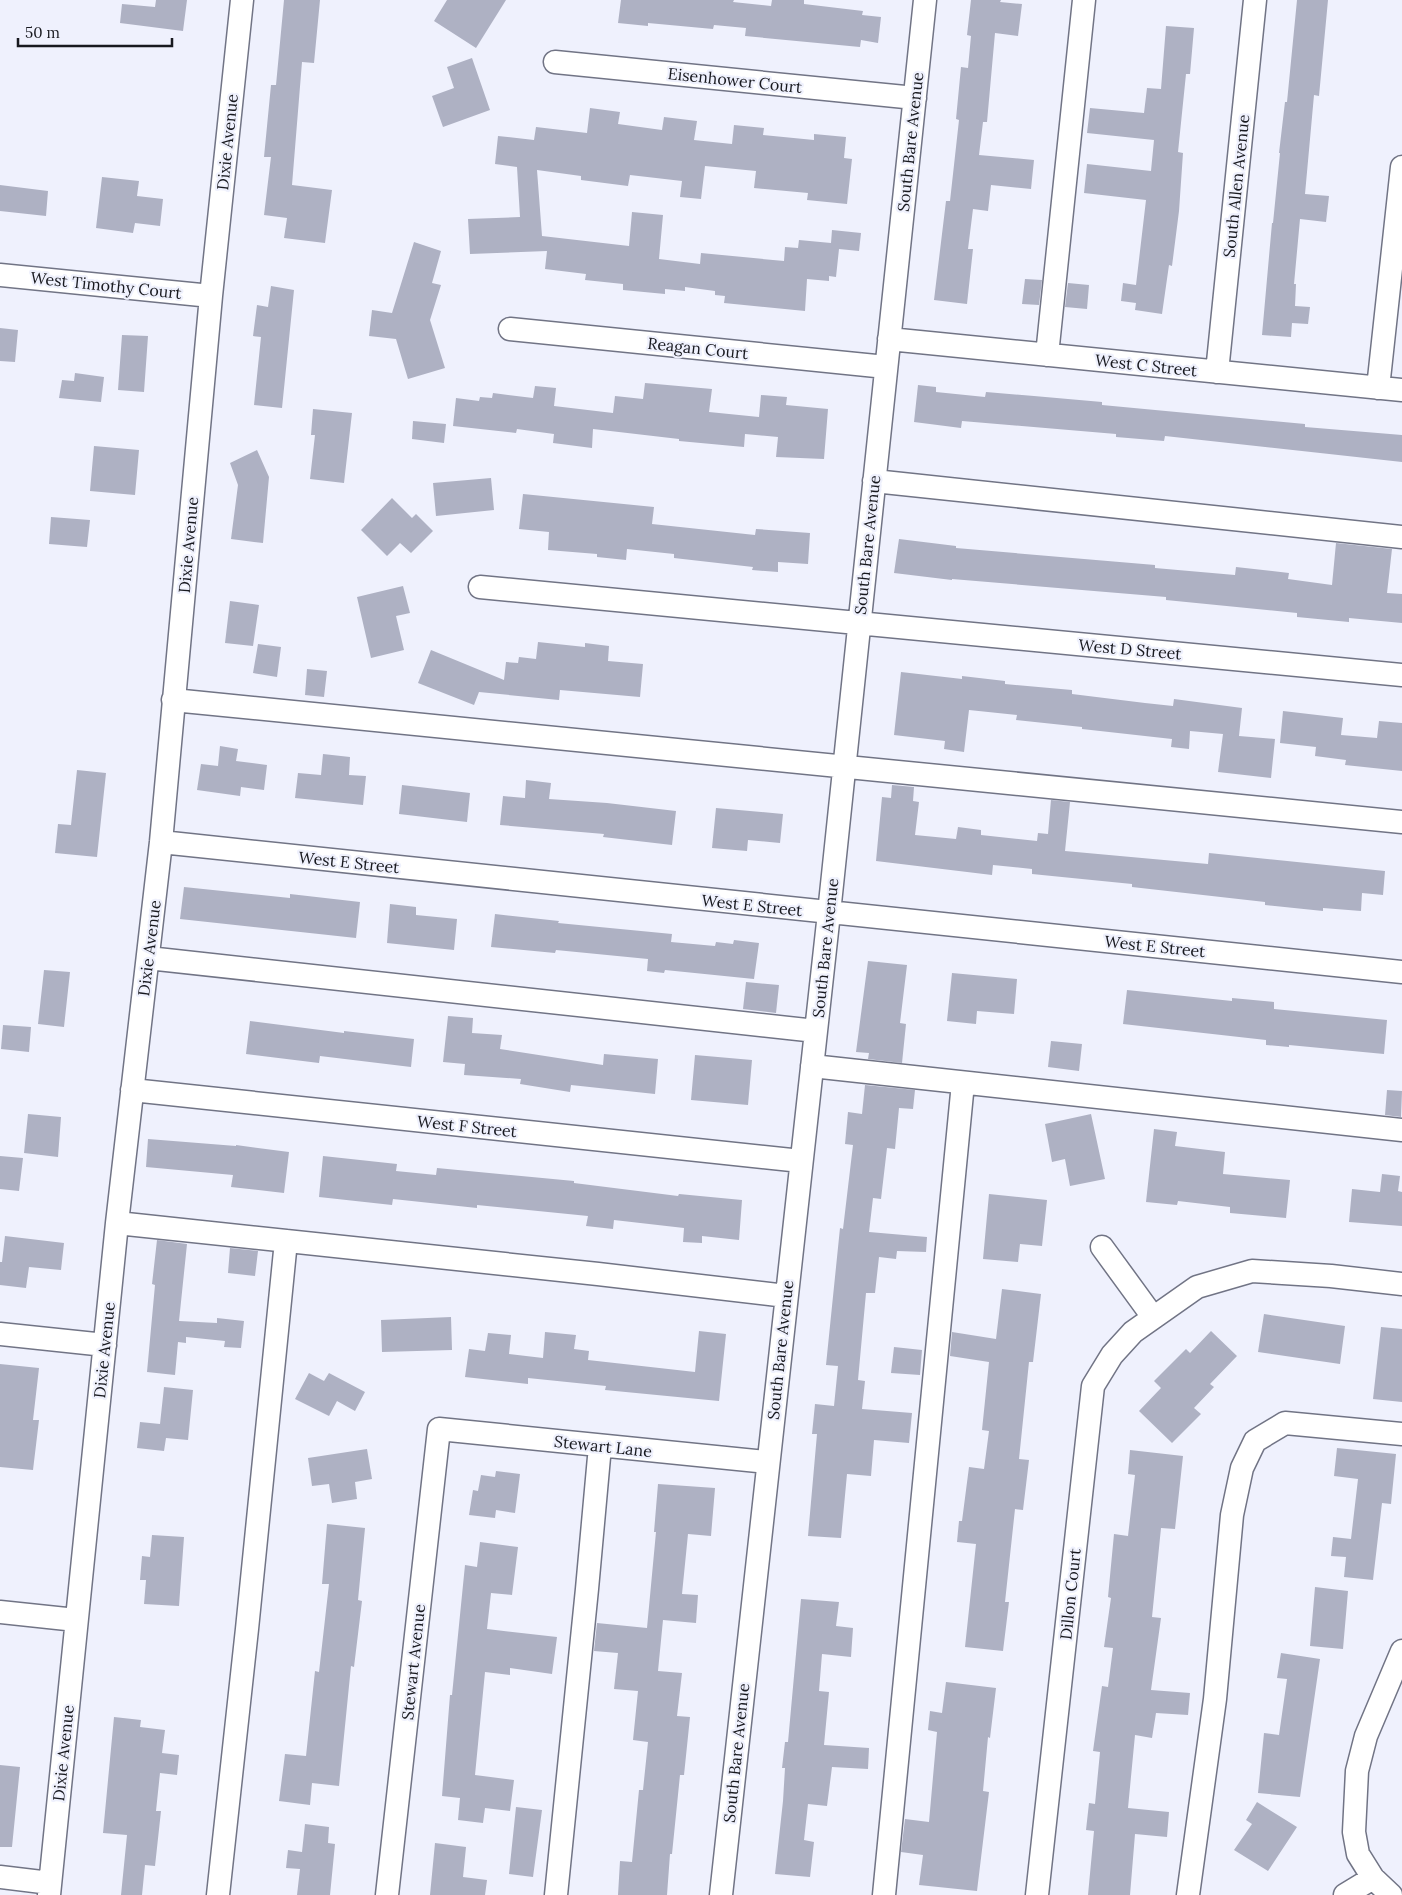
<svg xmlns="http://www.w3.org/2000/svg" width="1402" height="1895" viewBox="0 0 1402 1895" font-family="Lora,serif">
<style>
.building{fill:#aeb1c3}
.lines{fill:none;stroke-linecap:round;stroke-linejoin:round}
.minor-casing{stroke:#717485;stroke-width:25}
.minor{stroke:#fff;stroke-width:22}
.labels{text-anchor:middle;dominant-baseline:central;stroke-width:4.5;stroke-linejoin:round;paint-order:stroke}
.street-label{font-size:16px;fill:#18191f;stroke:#eff1fd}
</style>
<rect width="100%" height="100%" fill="#eff1fd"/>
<path class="building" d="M 156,0 L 187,0 L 183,31 L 120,23 L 122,4 L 155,7 Z
M 284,0 L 320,0 L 314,63 L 302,62 L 292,185 L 332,190 L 325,243 L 284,238 L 287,218 L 264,215 L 271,157 L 264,157 L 271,85 L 276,85 Z
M 447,0 L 506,0 L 476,48 L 434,21 Z
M 621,0 L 734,0 L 733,2 L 771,6 L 772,0 L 804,0 L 804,4 L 863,11 L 862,15 L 881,17 L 878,43 L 861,40 L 860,47 L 745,36 L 746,28 L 714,25 L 713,29 L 648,23 L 648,26 L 618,23 Z
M 971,0 L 1001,0 L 1000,2 L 1022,4 L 1018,36 L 995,33 L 987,122 L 983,122 L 979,155 L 1034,160 L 1031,189 L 991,185 L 988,211 L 973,209 L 968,249 L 973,249 L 967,304 L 934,300 L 946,201 L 950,201 L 959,120 L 956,119 L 961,67 L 968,68 L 971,36 L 967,35 Z
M 1297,0 L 1328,0 L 1319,96 L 1314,95 L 1305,194 L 1329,196 L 1326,222 L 1300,219 L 1294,284 L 1296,284 L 1295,306 L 1310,307 L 1308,324 L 1292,323 L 1291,337 L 1262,335 L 1272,223 L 1273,223 L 1280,153 L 1279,153 L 1285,102 L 1287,102 Z
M 1166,26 L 1194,28 L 1190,74 L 1186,74 L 1178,152 L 1183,153 L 1179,211 L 1172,266 L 1169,265 L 1162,314 L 1135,310 L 1136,303 L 1121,301 L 1123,283 L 1136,285 L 1146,200 L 1084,193 L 1087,164 L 1151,171 L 1154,140 L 1087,133 L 1090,108 L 1144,113 L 1147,88 L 1161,89 Z
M 472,58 L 490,110 L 443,127 L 432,96 L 454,88 L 447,67 Z
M 590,108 L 620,112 L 618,124 L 662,130 L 664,117 L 697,121 L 694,140 L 732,144 L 734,125 L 764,128 L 763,135 L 814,140 L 814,134 L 846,137 L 844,158 L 852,159 L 847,204 L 807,200 L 808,193 L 754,188 L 756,171 L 705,166 L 701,199 L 680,197 L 682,181 L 630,175 L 628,186 L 581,180 L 581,176 L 537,170 L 542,236 L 629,246 L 632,212 L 663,215 L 659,259 L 700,264 L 701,253 L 784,261 L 785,247 L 798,248 L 799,240 L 831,243 L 832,230 L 861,233 L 859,251 L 839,249 L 836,277 L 829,276 L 829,281 L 807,279 L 805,311 L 724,303 L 725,296 L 715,295 L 715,291 L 685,287 L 685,291 L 665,289 L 665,294 L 623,290 L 623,284 L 585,280 L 586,274 L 545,269 L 547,251 L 470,254 L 468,219 L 520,217 L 517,167 L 495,164 L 498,136 L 534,140 L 536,127 L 587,133 Z
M 102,177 L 139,181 L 137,196 L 163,199 L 160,226 L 135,223 L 133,233 L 96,228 Z
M 0,185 L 48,191 L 46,216 L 0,211 Z
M 414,242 L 441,251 L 432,283 L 441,285 L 430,320 L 445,368 L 408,379 L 396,339 L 369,336 L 372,310 L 392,313 Z
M 1025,279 L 1042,280 L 1039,305 L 1022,304 Z
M 1068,283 L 1089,285 L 1087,309 L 1065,307 Z
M 271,286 L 294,290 L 282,408 L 254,405 L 261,337 L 253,336 L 257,305 L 268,307 Z
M 0,328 L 18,330 L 15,362 L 0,361 Z
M 122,335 L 148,336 L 144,392 L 118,390 Z
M 75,373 L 104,377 L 101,402 L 59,398 L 62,380 L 74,381 Z
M 645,383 L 712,389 L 709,412 L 759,417 L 761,395 L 787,397 L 786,405 L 828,409 L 824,459 L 776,457 L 778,437 L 745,434 L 744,447 L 679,441 L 679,439 L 593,429 L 592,448 L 553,443 L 554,434 L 517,429 L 516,433 L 453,426 L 456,398 L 479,401 L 480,397 L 492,398 L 493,393 L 533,398 L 535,386 L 556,388 L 554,406 L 613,413 L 615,396 L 643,399 Z
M 918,385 L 936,387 L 936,392 L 985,397 L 986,392 L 1034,396 L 1102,402 L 1102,405 L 1305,424 L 1305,427 L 1402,435 L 1402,462 L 1165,436 L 1164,441 L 1116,437 L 1116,434 L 962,421 L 961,428 L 914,422 Z
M 313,409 L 352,413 L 344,483 L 310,479 L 315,435 L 311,435 Z
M 413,421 L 446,424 L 444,443 L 412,439 Z
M 94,446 L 139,450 L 135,495 L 90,491 Z
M 257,450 L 269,477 L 263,543 L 231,539 L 238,485 L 230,463 Z
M 491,478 L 494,510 L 436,516 L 433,483 Z
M 523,494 L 654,507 L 652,524 L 755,535 L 756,529 L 810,533 L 808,564 L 778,562 L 778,572 L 752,570 L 753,567 L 674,558 L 674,554 L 627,549 L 626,560 L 597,557 L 597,554 L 548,550 L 549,532 L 519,529 Z
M 392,498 L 412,518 L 416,514 L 433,531 L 411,553 L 400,543 L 387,556 L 361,530 Z
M 51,517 L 90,520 L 87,547 L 49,544 Z
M 899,539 L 956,546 L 956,548 L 1155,565 L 1155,568 L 1235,575 L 1236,567 L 1289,573 L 1288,579 L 1332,585 L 1336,543 L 1392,549 L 1387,593 L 1402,594 L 1402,623 L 1349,618 L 1349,622 L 1297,617 L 1297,613 L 1166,600 L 1166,597 L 952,579 L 952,580 L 894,573 Z
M 403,586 L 410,613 L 396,616 L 404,650 L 371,658 L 357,597 Z
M 230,601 L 259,605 L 253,646 L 225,643 Z
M 538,642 L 585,647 L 585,643 L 609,646 L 608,661 L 643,664 L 640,697 L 560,690 L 559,700 L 479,692 L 474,705 L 418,683 L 431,650 L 504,680 L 506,662 L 518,663 L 519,657 L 536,659 Z
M 258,644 L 281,647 L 277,677 L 253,673 Z
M 307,669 L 327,671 L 324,697 L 305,695 Z
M 901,672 L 962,679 L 962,676 L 1005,681 L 1005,684 L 1072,690 L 1072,694 L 1145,703 L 1173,706 L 1174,699 L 1242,708 L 1239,736 L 1275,739 L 1271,778 L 1218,772 L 1223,734 L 1190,731 L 1189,749 L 1171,747 L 1172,739 L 1082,729 L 1082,727 L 1016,720 L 1017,715 L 969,710 L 964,752 L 944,749 L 945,741 L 894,735 Z
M 1283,711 L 1343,718 L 1341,735 L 1377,738 L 1379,721 L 1402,723 L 1402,771 L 1345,765 L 1346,760 L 1315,756 L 1316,747 L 1280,743 Z
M 220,746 L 238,749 L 236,761 L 267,765 L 264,790 L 241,787 L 240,796 L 197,790 L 201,764 L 218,766 Z
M 323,754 L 350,757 L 349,775 L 366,776 L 363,805 L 295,798 L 298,773 L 321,775 Z
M 77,770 L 106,773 L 97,857 L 55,853 L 58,824 L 71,825 Z
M 526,780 L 551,783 L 549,799 L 607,803 L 676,811 L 672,845 L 603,837 L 604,834 L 500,825 L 503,796 L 525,798 Z
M 402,785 L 470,793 L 467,822 L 399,814 Z
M 892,785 L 914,787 L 913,801 L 919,802 L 915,835 L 956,839 L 958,827 L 981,830 L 981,835 L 1037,841 L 1038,833 L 1048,834 L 1051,800 L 1070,802 L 1065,851 L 1208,864 L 1209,853 L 1385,871 L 1383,895 L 1362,893 L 1361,911 L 1323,908 L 1323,911 L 1265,905 L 1265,902 L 1132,887 L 1132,884 L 1032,874 L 1032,869 L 993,865 L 992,875 L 876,861 L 882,797 L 891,798 Z
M 716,808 L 783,814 L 780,843 L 748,840 L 747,851 L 712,848 Z
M 184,887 L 290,898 L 290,894 L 360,902 L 356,938 L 180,919 Z
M 390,904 L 416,907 L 416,915 L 457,919 L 454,950 L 387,943 Z
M 495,914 L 559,921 L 558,923 L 672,934 L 671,942 L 715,946 L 716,942 L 733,944 L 734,940 L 759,943 L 754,979 L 665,970 L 664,973 L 647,971 L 648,959 L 556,950 L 555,953 L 491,947 Z
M 868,961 L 907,965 L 900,1023 L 906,1024 L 902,1063 L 868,1059 L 869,1053 L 856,1052 Z
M 44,970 L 70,972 L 64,1027 L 38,1024 Z
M 952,973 L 1017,979 L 1014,1014 L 977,1011 L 976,1024 L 947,1021 Z
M 746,982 L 779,985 L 776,1013 L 743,1009 Z
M 1127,990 L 1232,1001 L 1232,998 L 1274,1002 L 1274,1009 L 1387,1020 L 1384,1054 L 1289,1045 L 1289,1047 L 1266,1045 L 1266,1040 L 1123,1024 Z
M 448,1016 L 473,1018 L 472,1033 L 502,1035 L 500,1049 L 603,1065 L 604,1054 L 658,1059 L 655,1094 L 571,1085 L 570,1092 L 520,1084 L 521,1079 L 464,1075 L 465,1064 L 443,1062 Z
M 250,1021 L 344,1033 L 344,1031 L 414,1039 L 411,1067 L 320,1056 L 319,1063 L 246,1054 Z
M 3,1025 L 31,1027 L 29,1052 L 1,1049 Z
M 1051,1041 L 1082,1044 L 1079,1071 L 1048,1067 Z
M 695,1055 L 752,1060 L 748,1105 L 691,1100 Z
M 865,1085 L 915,1090 L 913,1109 L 899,1108 L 895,1149 L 887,1148 L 881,1199 L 873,1198 L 869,1232 L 927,1237 L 926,1252 L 897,1251 L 896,1259 L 879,1257 L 875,1293 L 866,1293 L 858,1380 L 865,1381 L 862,1409 L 912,1413 L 909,1443 L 874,1440 L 871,1476 L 847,1474 L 841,1538 L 808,1536 L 817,1434 L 812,1434 L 815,1404 L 834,1406 L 838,1366 L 826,1365 L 840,1228 L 843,1229 L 853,1145 L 845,1144 L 848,1112 L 862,1114 Z
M 1387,1090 L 1402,1091 L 1401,1117 L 1385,1115 Z
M 28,1114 L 61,1117 L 58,1157 L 24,1153 Z
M 1091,1114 L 1105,1179 L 1070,1186 L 1065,1159 L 1052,1162 L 1045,1124 Z
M 1154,1129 L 1177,1132 L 1175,1146 L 1225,1152 L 1223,1174 L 1290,1180 L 1286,1218 L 1230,1213 L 1230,1207 L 1178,1201 L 1177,1205 L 1146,1202 Z
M 148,1139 L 236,1146 L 236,1145 L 289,1152 L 284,1193 L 231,1187 L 233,1175 L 146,1167 Z
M 0,1156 L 23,1158 L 19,1191 L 0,1189 Z
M 323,1156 L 397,1164 L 396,1171 L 436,1175 L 437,1168 L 574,1181 L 574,1183 L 678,1196 L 679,1194 L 742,1200 L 739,1240 L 702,1236 L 702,1243 L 683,1242 L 684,1228 L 614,1220 L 613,1229 L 586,1226 L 588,1216 L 477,1205 L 477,1208 L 393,1199 L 392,1205 L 319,1197 Z
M 1382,1174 L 1400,1176 L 1398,1191 L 1402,1192 L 1402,1226 L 1349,1222 L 1352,1189 L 1380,1192 Z
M 989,1194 L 1047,1200 L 1042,1246 L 1020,1244 L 1018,1262 L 983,1259 Z
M 5,1236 L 64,1243 L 61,1270 L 29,1267 L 26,1288 L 0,1285 L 0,1262 L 2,1262 Z
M 157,1240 L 187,1244 L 179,1321 L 217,1323 L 217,1318 L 244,1321 L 241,1348 L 224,1347 L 225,1341 L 186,1337 L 186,1343 L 178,1342 L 175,1375 L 147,1372 L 155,1285 L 152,1284 Z
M 230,1248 L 258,1251 L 255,1276 L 228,1273 Z
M 1002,1289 L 1041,1294 L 1033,1362 L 1029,1362 L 1019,1459 L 1029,1460 L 1023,1510 L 1015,1509 L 1005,1602 L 1009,1602 L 1003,1651 L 965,1647 L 976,1544 L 957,1542 L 959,1521 L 962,1521 L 969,1467 L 984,1469 L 989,1431 L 982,1430 L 989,1362 L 950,1356 L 952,1332 L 996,1339 Z
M 1264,1314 L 1345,1326 L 1340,1364 L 1258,1352 Z
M 451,1317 L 452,1350 L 382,1352 L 381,1320 Z
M 1381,1327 L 1402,1329 L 1402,1402 L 1373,1399 Z
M 699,1331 L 726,1334 L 719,1401 L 605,1390 L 606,1386 L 528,1378 L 528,1384 L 465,1377 L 469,1349 L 485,1351 L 488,1333 L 511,1335 L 509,1354 L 543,1358 L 545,1332 L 576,1335 L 574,1349 L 589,1351 L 588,1360 L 695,1372 Z
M 1211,1331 L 1237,1356 L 1210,1384 L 1214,1387 L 1194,1408 L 1201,1414 L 1172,1443 L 1139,1411 L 1161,1388 L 1154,1381 L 1186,1349 L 1190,1353 Z
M 894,1347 L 922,1350 L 920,1375 L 891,1373 Z
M 0,1364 L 39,1368 L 33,1420 L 39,1420 L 33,1470 L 0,1467 Z
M 309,1373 L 324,1381 L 329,1373 L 365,1392 L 355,1411 L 337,1401 L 329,1416 L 295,1399 Z
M 164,1387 L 193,1390 L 188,1440 L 166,1438 L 164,1451 L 137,1448 L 140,1422 L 160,1424 Z
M 1337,1448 L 1396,1454 L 1391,1504 L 1382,1503 L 1373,1580 L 1344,1577 L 1346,1557 L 1331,1556 L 1333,1537 L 1351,1539 L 1358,1479 L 1334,1476 Z
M 367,1449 L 372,1479 L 355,1482 L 357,1499 L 332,1503 L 329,1484 L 312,1486 L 308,1458 Z
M 1130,1450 L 1183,1456 L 1175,1529 L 1161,1528 L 1152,1617 L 1161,1618 L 1151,1690 L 1190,1693 L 1188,1715 L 1156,1713 L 1152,1738 L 1135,1735 L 1128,1808 L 1169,1812 L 1167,1837 L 1135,1834 L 1130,1895 L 1088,1895 L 1094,1831 L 1086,1830 L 1089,1803 L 1095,1804 L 1100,1752 L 1093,1751 L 1102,1686 L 1108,1687 L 1113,1648 L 1104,1647 L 1111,1598 L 1108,1597 L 1114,1534 L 1128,1536 L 1135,1475 L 1128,1474 Z
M 496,1471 L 520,1474 L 515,1513 L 496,1510 L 495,1518 L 469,1515 L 473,1490 L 478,1491 L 481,1475 L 495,1477 Z
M 658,1484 L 715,1488 L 711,1536 L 688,1534 L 682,1594 L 698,1595 L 696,1623 L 663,1620 L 658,1671 L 682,1673 L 677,1716 L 690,1717 L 684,1775 L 680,1775 L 672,1854 L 670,1854 L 667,1895 L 618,1895 L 620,1861 L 632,1862 L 639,1790 L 643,1790 L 648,1742 L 633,1740 L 638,1691 L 614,1689 L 618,1653 L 594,1651 L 597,1623 L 647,1628 L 656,1532 L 654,1532 Z
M 327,1524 L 365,1528 L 358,1600 L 362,1601 L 354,1667 L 351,1666 L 339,1786 L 312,1783 L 310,1805 L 279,1801 L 285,1754 L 306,1756 L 315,1671 L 319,1672 L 329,1584 L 322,1584 Z
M 152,1535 L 184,1537 L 179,1606 L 144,1604 L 146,1580 L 140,1580 L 142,1556 L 150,1557 Z
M 480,1542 L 518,1547 L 512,1595 L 491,1593 L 487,1629 L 557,1637 L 552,1674 L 510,1668 L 510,1675 L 485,1672 L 475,1775 L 514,1780 L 510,1811 L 485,1808 L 483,1823 L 458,1820 L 460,1798 L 442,1796 L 450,1695 L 452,1695 L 465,1565 L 477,1567 Z
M 1315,1587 L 1348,1591 L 1343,1649 L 1310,1646 Z
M 801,1599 L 839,1602 L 836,1626 L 853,1628 L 851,1657 L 822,1654 L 819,1691 L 829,1692 L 824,1745 L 869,1748 L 868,1769 L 832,1767 L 827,1806 L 808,1804 L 804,1840 L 814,1842 L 810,1877 L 775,1874 L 783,1801 L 785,1768 L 782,1768 L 785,1742 L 788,1742 Z
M 1281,1653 L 1320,1659 L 1300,1797 L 1258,1793 L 1264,1733 L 1279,1735 L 1287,1679 L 1277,1678 Z
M 946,1682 L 996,1688 L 990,1738 L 988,1737 L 983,1791 L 989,1792 L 977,1891 L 919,1885 L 923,1855 L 901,1852 L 905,1819 L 929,1822 L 937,1732 L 928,1730 L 930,1711 L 942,1713 Z
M 114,1717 L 141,1720 L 140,1727 L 165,1730 L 162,1753 L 179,1755 L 177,1775 L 160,1773 L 156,1811 L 161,1811 L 155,1866 L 145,1865 L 142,1895 L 121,1895 L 127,1835 L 103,1833 Z
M 0,1765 L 20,1767 L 12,1847 L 0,1847 Z
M 1257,1802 L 1297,1827 L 1268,1871 L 1234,1850 L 1252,1824 L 1246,1820 Z
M 516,1807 L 542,1810 L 533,1877 L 509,1874 Z
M 305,1824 L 329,1827 L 328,1843 L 335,1844 L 330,1895 L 297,1895 L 300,1869 L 286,1868 L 288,1850 L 302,1852 Z
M 435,1843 L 466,1847 L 463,1877 L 487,1880 L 485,1895 L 430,1895 Z"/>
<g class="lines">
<g class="minor-casing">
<path id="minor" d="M 555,62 L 915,98
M 0,275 L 211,296
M 510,329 L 886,367
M 889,339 L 1402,390
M 1047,355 L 1084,0
M 1217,372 L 1255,0
M 1378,388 L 1402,167
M 874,481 L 1402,537
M 480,587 L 1402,675
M 173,700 L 1402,822
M 161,842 L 1402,972
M 148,958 L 816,1031
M 812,1066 L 1402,1130
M 132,1090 L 801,1161
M 117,1223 L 598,1274 L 786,1296
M 1102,1247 L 1153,1317
M 0,1334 L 105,1345
M 0,1612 L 76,1620
M 0,1877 L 50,1883
M 49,1895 L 117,1223 L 161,842 L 211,296 L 242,0
M 218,1895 L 247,1629 L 286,1241
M 387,1895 L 439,1429 L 767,1462
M 556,1895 L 587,1589 L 600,1446
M 721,1895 L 829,913 L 925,0
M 884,1895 L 963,1083
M 1037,1895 L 1093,1386 L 1112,1355 L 1133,1332 L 1197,1287 L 1252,1271 L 1331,1276 L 1402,1284
M 1188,1895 L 1215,1699 L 1232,1515 L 1242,1468 L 1255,1441 L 1285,1423 L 1402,1434
M 1345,1895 L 1373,1878
M 1391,1895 L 1373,1878 L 1358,1854 L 1354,1832 L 1357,1771 L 1366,1736 L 1402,1651"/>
</g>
<use href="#minor" class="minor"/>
</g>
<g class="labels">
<g class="street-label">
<text transform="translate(735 80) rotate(6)">Eisenhower Court</text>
<text transform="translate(227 142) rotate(-84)">Dixie Avenue</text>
<text transform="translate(910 142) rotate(-84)">South Bare Avenue</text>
<text transform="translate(1236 186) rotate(-84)">South Allen Avenue</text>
<text transform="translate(106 285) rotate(6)">West Timothy Court</text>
<text transform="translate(698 348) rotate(6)">Reagan Court</text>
<text transform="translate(1146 365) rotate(6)">West C Street</text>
<text transform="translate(188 545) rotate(-85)">Dixie Avenue</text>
<text transform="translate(867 545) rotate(-84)">South Bare Avenue</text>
<text transform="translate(1130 649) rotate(5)">West D Street</text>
<text transform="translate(349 862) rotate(6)">West E Street</text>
<text transform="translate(752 905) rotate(6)">West E Street</text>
<text transform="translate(1155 946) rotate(6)">West E Street</text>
<text transform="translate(149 948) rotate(-83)">Dixie Avenue</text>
<text transform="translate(825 948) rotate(-84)">South Bare Avenue</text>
<text transform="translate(467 1126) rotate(6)">West F Street</text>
<text transform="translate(104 1350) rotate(-84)">Dixie Avenue</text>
<text transform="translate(780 1350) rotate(-84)">South Bare Avenue</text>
<text transform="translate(603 1446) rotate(6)">Stewart Lane</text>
<text transform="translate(1070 1594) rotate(-84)">Dillon Court</text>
<text transform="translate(413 1662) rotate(-84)">Stewart Avenue</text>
<text transform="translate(63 1753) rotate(-84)">Dixie Avenue</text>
<text transform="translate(736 1753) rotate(-84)">South Bare Avenue</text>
</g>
</g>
<path d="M18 38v8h154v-8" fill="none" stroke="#18191f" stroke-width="2.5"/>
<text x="25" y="38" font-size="15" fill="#18191f" stroke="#eff1fd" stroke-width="4" paint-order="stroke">50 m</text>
</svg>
